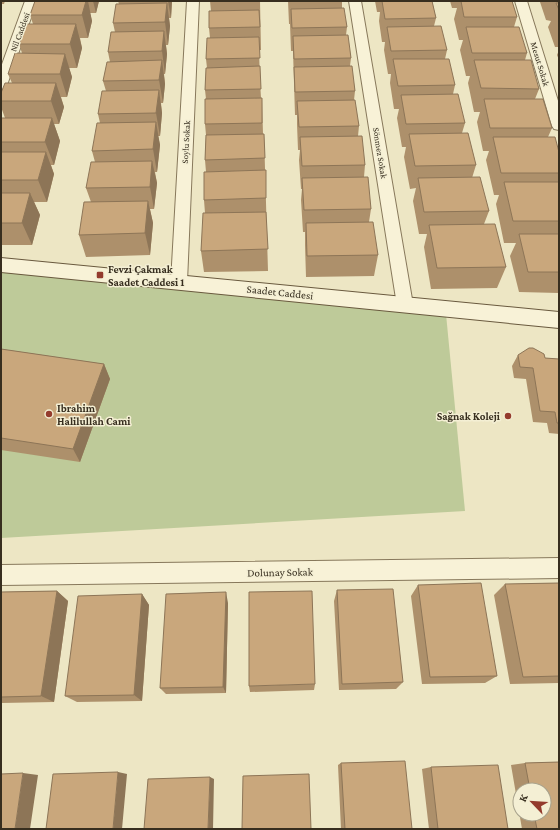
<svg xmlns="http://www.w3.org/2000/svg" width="560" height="830" viewBox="0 0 560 830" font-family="'Crimson Pro',serif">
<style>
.green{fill:#beca99}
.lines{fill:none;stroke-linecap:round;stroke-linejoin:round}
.street-casing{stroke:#87785b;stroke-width:2}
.secondary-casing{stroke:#69593e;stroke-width:2}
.street{fill:#f8f2d7;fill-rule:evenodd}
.secondary{fill:#f8f2d7;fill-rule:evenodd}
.wall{fill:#ad906b;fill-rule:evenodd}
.shaded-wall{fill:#8d7557}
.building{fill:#c9a77c;stroke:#8d7557}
.poi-dot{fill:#943b2d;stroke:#f4efd4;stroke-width:1.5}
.labels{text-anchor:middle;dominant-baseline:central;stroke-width:3;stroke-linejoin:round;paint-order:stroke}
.far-street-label{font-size:9px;fill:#372e1f;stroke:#f4efd4}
.poi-label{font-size:11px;font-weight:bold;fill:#372e1f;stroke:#f4efd4;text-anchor:start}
.street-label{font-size:11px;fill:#372e1f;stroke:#f4efd4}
</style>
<rect width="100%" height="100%" fill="#ede6c4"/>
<path class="green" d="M 1,271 L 446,314 L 465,511 L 1,538 Z"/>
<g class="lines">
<g class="street-casing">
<path id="street" d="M 25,1 L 37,1 L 7,85 L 6,88 L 1,89 L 1,67 Z
M 187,1 L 199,1 L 187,282 L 185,286 L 179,288 L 173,286 L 171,282 Z
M 349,1 L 361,1 L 413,305 L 411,310 L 405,311 L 399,310 L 397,305 Z
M 515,1 L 527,1 L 559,104 L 559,130 L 554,129 L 552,126 Z
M 559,558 L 559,578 L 1,585 L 1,565 Z"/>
</g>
<g class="secondary-casing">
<path id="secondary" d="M 1,258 L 559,312 L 559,328 L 1,272 Z"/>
</g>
<use href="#street" class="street"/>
<use href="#secondary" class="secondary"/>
</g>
<path class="wall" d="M 1,1 L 5,1 L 4,4 L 1,4 Z
M 35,1 L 99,1 L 96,13 L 90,13 L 92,21 L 88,38 L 80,38 L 82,48 L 77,68 L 69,68 L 72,77 L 67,97 L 61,97 L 64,107 L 59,124 L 54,124 L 60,141 L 54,165 L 51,165 L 54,174 L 47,202 L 34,202 L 40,215 L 32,245 L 1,245 L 1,118 L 5,118 L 1,107 L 1,93 L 12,83 L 8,74 L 22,53 L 19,44 L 33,24 L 30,15 Z
M 118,1 L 172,1 L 171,18 L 169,18 L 170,26 L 168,45 L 166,45 L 167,54 L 165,74 L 164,74 L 165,84 L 163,103 L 161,103 L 162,113 L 160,136 L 158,136 L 160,145 L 157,172 L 155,172 L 157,183 L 154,209 L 150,209 L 153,223 L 150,255 L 86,257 L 79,235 L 91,202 L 86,188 L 95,162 L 92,151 L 100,123 L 98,114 L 106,91 L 103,81 L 110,62 L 108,52 L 115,32 L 113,23 L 119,4 Z
M 210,1 L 260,1 L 261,50 L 259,50 L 260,81 L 261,98 L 262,98 L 263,134 L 264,134 L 268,271 L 204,272 L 201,251 L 205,213 L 204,200 L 206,172 L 205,160 L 206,135 L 205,124 L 206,99 L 205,90 L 207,68 L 206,59 L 210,38 L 209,28 L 211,11 Z
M 288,1 L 342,1 L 342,8 L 347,27 L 346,35 L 351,58 L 350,66 L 355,91 L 354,100 L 359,126 L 358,136 L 365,165 L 364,177 L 371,209 L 369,222 L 378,255 L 374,276 L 306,277 L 305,245 L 305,232 L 303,232 L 301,200 L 302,189 L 301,189 L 299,160 L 300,150 L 298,150 L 297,124 L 297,115 L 295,115 L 293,51 L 291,51 L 290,24 L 289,24 Z
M 375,1 L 432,1 L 436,18 L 434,26 L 447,50 L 445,59 L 455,85 L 453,94 L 465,123 L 462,133 L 476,165 L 472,178 L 489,211 L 484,224 L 506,267 L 497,288 L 431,289 L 424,247 L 427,234 L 419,234 L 413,201 L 416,188 L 410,189 L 404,157 L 406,147 L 402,147 L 397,118 L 399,109 L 394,109 L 390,83 L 391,74 L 388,74 L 384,50 L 385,42 L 382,42 L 379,21 L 380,12 L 377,12 Z
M 450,1 L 512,1 L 517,17 L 514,27 L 527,53 L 525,60 L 539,89 L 535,99 L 552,128 L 548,137 L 559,152 L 559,293 L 519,292 L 510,256 L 516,243 L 504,243 L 496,204 L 499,195 L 494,195 L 486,160 L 489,151 L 483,151 L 477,122 L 480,112 L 474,112 L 468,83 L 470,76 L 466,76 L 460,50 L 463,40 L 459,40 L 454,19 L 457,8 L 452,8 Z
M 541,1 L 559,1 L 559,47 L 555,47 L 548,27 L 551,21 L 546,20 L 540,2 Z
M 559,50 L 559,60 L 557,55 Z
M 1,349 L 104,364 L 110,379 L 80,462 L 1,450 Z
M 518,355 L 545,358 L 558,359 L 559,357 L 559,434 L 549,433 L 547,423 L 533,422 L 526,379 L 514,378 L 512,366 Z
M 559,583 L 559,683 L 510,684 L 494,595 L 505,584 Z
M 418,585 L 497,676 L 485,683 L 422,684 L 411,596 Z
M 337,590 L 403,682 L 396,689 L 339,690 L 334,601 Z
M 57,591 L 68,601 L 54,702 L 1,703 L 1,592 Z
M 142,594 L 149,605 L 142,701 L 77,702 L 65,696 Z
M 228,603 L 226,693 L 166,694 L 160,688 Z
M 315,684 L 314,690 L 250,692 L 249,686 Z
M 559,762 L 559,829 L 522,829 L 511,765 L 525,763 ZM 520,790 L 544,790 L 544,814 L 520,814 Z
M 341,763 L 412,829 L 341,829 L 338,765 Z
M 431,767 L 508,829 L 429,829 L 422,769 Z"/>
<path class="shaded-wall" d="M 86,1 L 88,1 L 92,21 L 88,38 L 82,15 Z
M 93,1 L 99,1 L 96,13 Z
M 168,1 L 172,1 L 171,18 Z
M 167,3 L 170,26 L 168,45 L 165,22 Z
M 76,24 L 82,48 L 77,68 L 70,44 Z
M 164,31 L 167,54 L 165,74 L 162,51 Z
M 65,54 L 72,77 L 67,97 L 60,74 Z
M 162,60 L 165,84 L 163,103 L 159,80 Z
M 56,83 L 64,107 L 59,124 L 51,101 Z
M 159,90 L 162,113 L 160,136 L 156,113 Z
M 52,118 L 60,141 L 54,165 L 45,142 Z
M 156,122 L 160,145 L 157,172 L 153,149 Z
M 46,152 L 54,174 L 47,202 L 38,180 Z
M 152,161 L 157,183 L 154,209 L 150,187 Z
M 30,193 L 40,215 L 32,245 L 22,223 Z
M 148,201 L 153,223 L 150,255 L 145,233 Z
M 104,364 L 110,379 L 80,462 L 73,449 Z
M 57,591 L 68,601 L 54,702 L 41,696 Z
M 226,592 L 228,603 L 226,693 L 223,687 Z
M 142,594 L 149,605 L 142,701 L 134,695 Z
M 118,772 L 127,774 L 122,829 L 113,829 Z
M 23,773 L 38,775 L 30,829 L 15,829 Z
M 210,777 L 214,779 L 213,829 L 208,829 Z"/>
<path class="building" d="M 35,1 L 86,1 L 82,15 L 30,15 Z
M 382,1 L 432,1 L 436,18 L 385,19 Z
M 461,1 L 512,1 L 517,17 L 464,17 Z
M 167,3 L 165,22 L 113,23 L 116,4 Z
M 556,3 L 559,3 L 559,10 Z
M 344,8 L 347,27 L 292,28 L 291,9 Z
M 259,10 L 260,27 L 209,28 L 209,11 Z
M 26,24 L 76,24 L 70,44 L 19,44 Z
M 441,26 L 447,50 L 391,51 L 387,27 Z
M 466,27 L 519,27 L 527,53 L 472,53 Z
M 164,31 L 162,51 L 108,52 L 111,32 Z
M 348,35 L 351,58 L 294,59 L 293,36 Z
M 259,37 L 260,58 L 206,59 L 207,38 Z
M 15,53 L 65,54 L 60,74 L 8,74 Z
M 393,59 L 449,59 L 455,85 L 398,86 Z
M 162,60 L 159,80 L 103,81 L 107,62 Z
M 474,60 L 531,60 L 539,89 L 481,88 Z
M 260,66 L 261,89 L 205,90 L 206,68 Z
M 352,66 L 355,91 L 295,92 L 294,67 Z
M 5,83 L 56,83 L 51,101 L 1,101 L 1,93 Z
M 159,90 L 156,113 L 98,114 L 102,91 Z
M 458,94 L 465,123 L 406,124 L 401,95 Z
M 262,98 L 262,123 L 205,124 L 205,99 Z
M 484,99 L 543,99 L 552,128 L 490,128 Z
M 355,100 L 359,126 L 299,127 L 297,101 Z
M 1,118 L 52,118 L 45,142 L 1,142 Z
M 156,122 L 153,149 L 92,151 L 97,123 Z
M 468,133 L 476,165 L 415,166 L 409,134 Z
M 264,134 L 265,158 L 205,160 L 206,135 Z
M 362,136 L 365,165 L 302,166 L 300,137 Z
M 493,137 L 555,137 L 559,152 L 559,173 L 501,173 Z
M 1,152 L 46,152 L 38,180 L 1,180 Z
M 152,161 L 150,187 L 86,188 L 91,162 Z
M 266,170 L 266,198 L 204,200 L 204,172 Z
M 368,177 L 371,209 L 304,210 L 302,178 Z
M 480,177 L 489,211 L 424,212 L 418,178 Z
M 504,182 L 559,182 L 559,221 L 513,221 Z
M 1,193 L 30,193 L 22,223 L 1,223 Z
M 148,201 L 145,233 L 79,235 L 84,202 Z
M 266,212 L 268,249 L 201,251 L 203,213 Z
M 373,222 L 378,255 L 307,256 L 306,223 Z
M 495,224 L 506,267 L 437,268 L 429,225 Z
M 519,234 L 559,234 L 559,272 L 528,272 Z
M 529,348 L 533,348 L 544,354 L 545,358 L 559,359 L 559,423 L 557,423 L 555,412 L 540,411 L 533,368 L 520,367 L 518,355 Z
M 1,349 L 104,364 L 73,449 L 1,438 Z
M 481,583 L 497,676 L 430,677 L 418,585 Z
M 559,583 L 559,676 L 523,677 L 505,584 Z
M 393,589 L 403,682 L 342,684 L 337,590 Z
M 57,591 L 41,696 L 1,697 L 1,592 Z
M 312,591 L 315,684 L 249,686 L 249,592 Z
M 226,592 L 223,687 L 160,688 L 166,594 Z
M 142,594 L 134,695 L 65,696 L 78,596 Z
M 405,761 L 412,829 L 345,829 L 341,763 Z
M 559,762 L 559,829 L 537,829 L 534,814 L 544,814 L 544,790 L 530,790 L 525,763 Z
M 498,765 L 508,829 L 438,829 L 431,767 Z
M 118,772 L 113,829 L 46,829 L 53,774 Z
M 23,773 L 15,829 L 1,829 L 1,774 Z
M 309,774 L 311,829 L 242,829 L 243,776 Z
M 210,777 L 208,829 L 144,829 L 148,779 Z"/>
<g class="poi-dot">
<rect x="96" y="271" width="8" height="8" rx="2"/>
<circle cx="49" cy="414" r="4"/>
<circle cx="508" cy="416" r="4"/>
</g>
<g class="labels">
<g class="far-street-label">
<text transform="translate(20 32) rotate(-70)">Nil Caddesi</text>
<text transform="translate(540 64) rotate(73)">Mesut Sokak</text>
<text transform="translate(186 142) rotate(-87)">Soylu Sokak</text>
<text transform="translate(380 153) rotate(81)">Sönmez Sokak</text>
</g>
<g class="poi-label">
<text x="108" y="269">Fevzi Çakmak<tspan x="108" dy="13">Saadet Caddesi 1</tspan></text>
<text x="57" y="408">Ibrahim<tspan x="57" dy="13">Halilullah Cami</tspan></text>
<text x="500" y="416" text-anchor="end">Sağnak Koleji</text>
</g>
<g class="street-label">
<text transform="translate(280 292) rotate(6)">Saadet Caddesi</text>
<text transform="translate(280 572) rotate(-1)">Dolunay Sokak</text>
</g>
</g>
<rect width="560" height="830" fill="none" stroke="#372e1f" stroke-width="4"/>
<g transform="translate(532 802) rotate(295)"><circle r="19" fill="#f4efd4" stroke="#a8a28c"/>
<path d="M0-3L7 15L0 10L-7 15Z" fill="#943b2d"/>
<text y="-6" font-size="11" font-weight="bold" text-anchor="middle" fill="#372e1f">K</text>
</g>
</svg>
